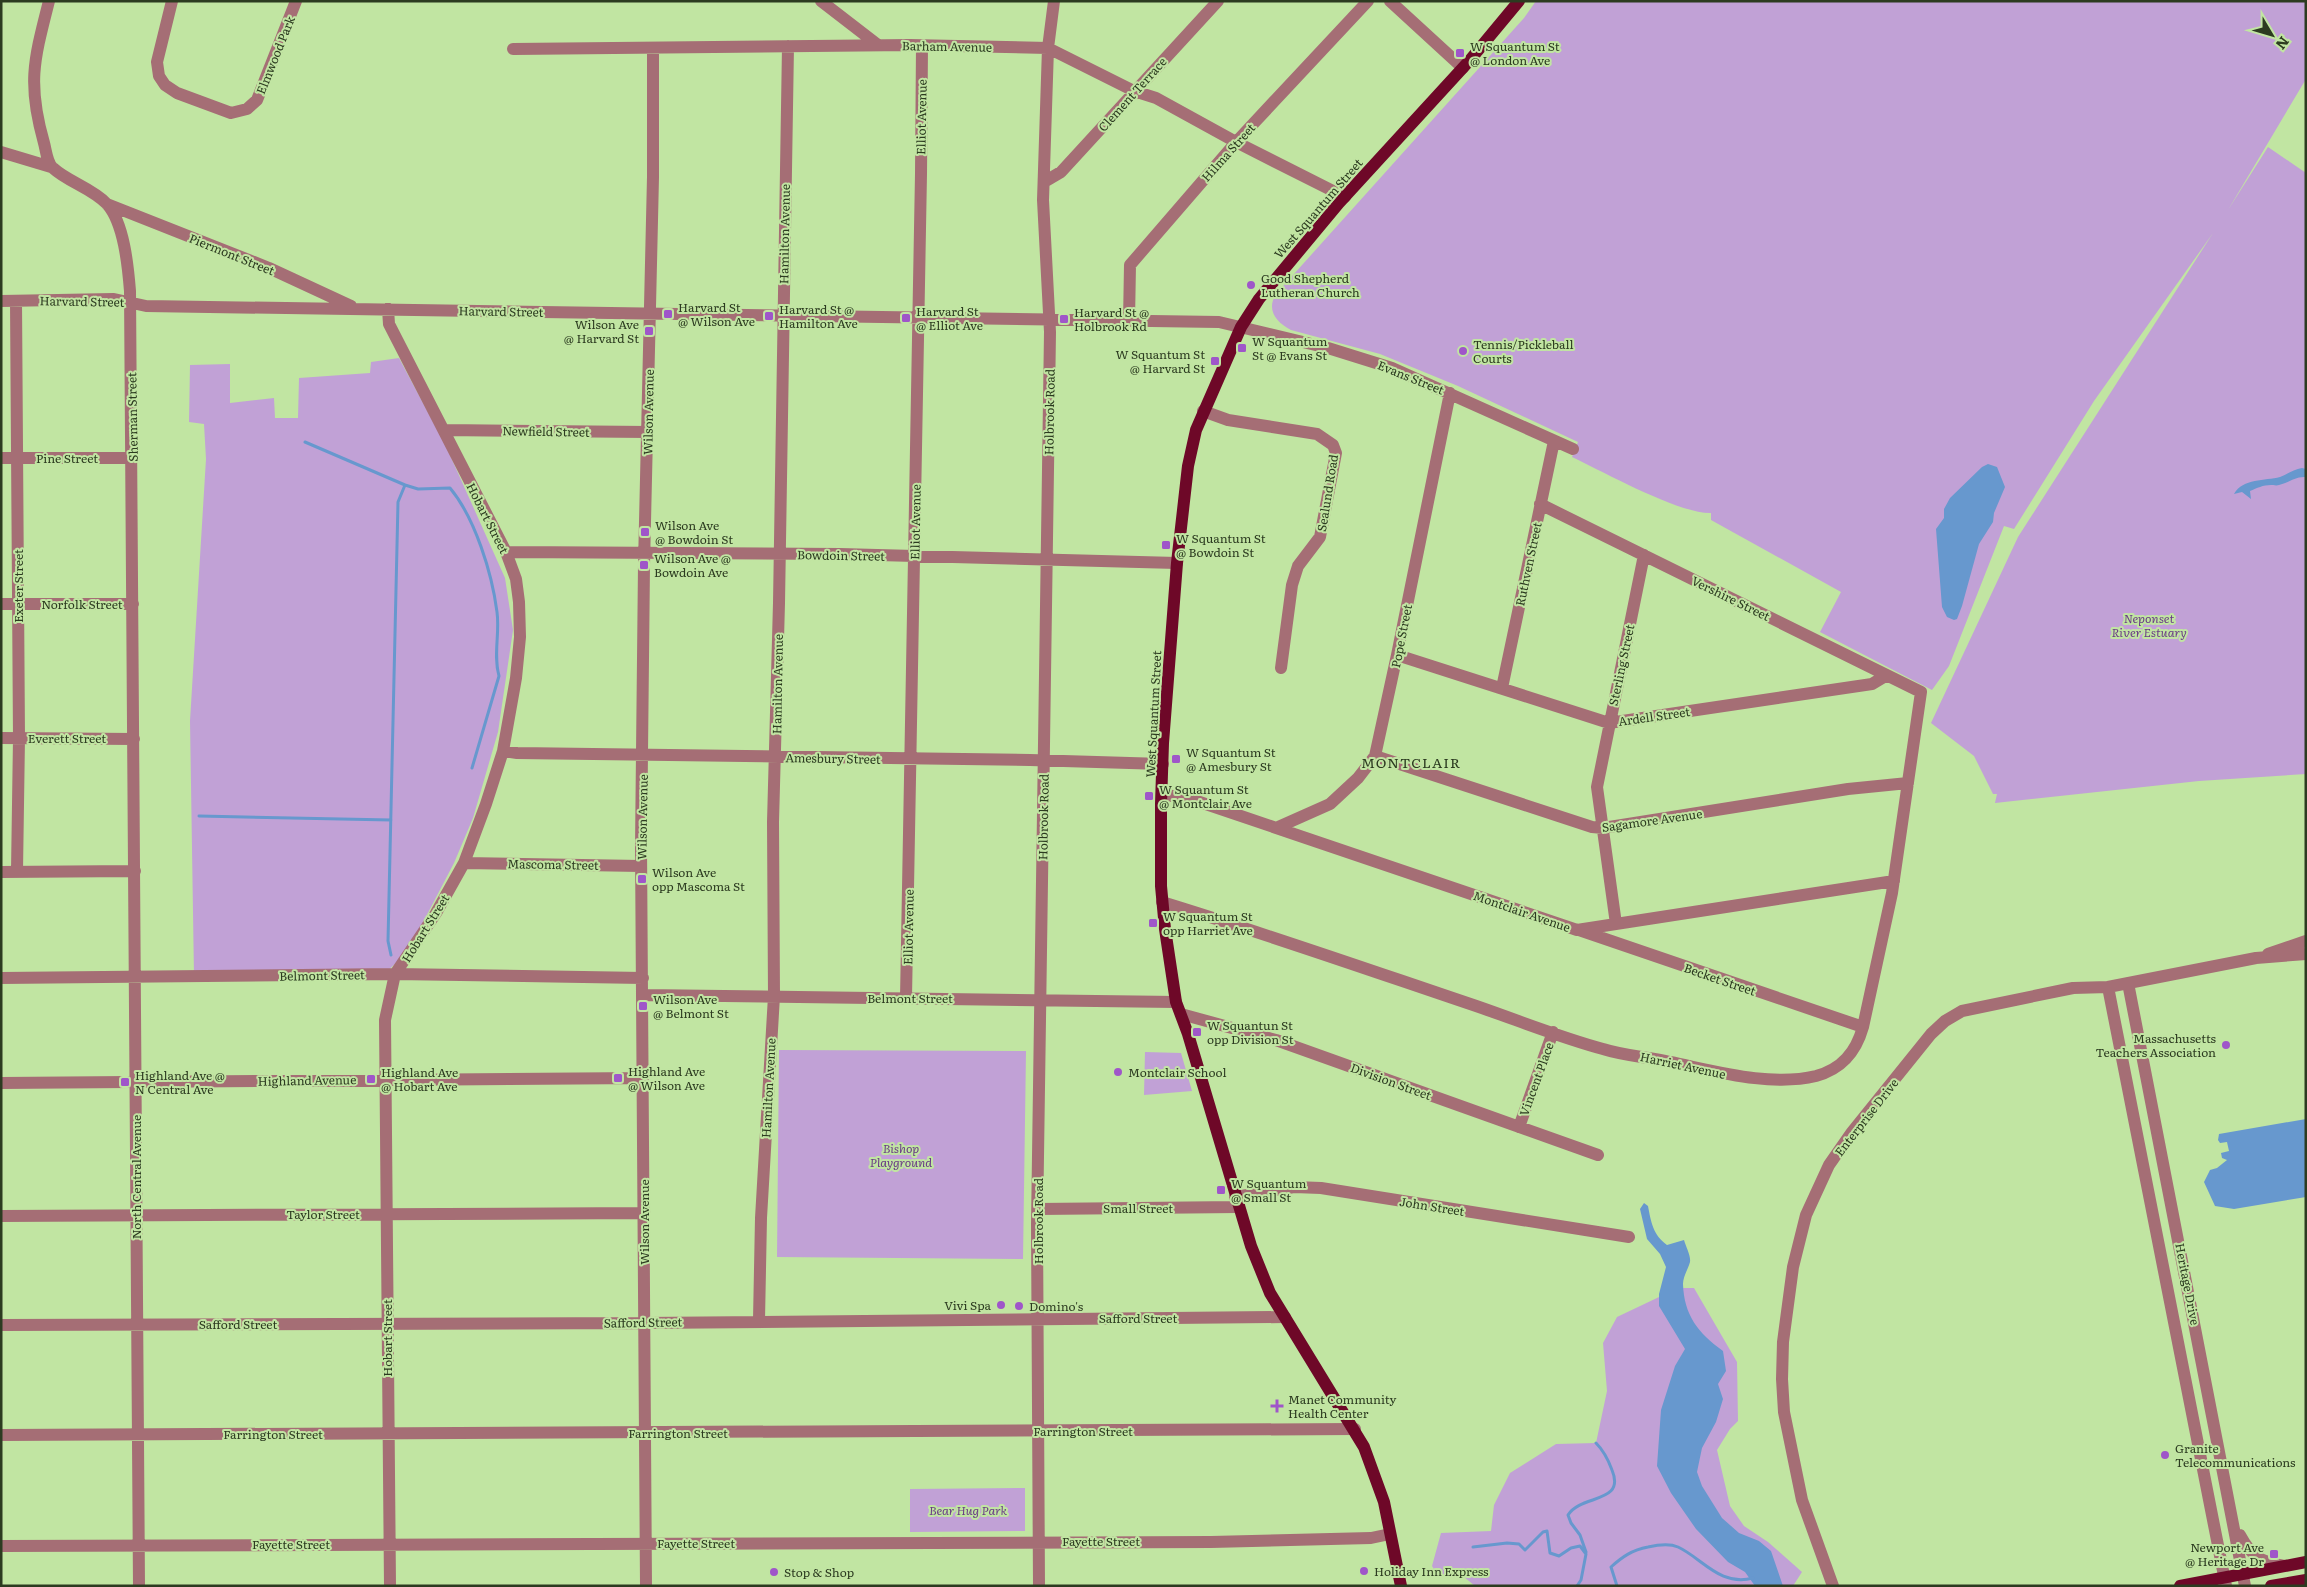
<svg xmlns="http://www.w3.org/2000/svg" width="2307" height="1587" viewBox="0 0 2307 1587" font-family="Literata,serif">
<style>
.green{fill:#c1a1d6}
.water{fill:#6798ce}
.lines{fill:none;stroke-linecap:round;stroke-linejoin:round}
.stream{stroke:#6798ce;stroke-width:3}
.minor{stroke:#a56e75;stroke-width:12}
.major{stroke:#6e0828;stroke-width:12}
.poi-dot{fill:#9f56c9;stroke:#c1e5a2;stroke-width:2}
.labels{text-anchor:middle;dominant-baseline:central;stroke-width:4;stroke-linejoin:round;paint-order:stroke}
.street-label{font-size:12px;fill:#2c3b20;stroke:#c1e5a2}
.poi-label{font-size:12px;fill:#2c3b20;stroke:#c1e5a2;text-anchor:start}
.park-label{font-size:12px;font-style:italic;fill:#693a85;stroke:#c1e5a2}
.neighbourhood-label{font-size:14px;letter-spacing:1px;fill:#2c3b20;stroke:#c1e5a2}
</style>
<rect width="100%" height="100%" fill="#c1e5a2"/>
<path class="green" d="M 1536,1 L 2306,1 L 2306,79 L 2228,210 L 2268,147 L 2306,173 L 2306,774 L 2199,781 L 1995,803 L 1997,794 L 1993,794 L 1974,756 L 1931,723 L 2018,537 L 2213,233 L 2094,401 L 2014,529 L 2004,526 L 1949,666 L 1932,690 L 1820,632 L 1841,592 L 1711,520 L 1711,513 C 1679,514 1604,472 1572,457 L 1578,442 L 1458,386 L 1380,354 L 1291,330 C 1276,322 1266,310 1276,294 L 1524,18 Z
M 399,358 L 445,444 L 505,578 L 513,630 L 498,732 L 473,818 L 454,863 L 419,930 L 397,962 L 383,975 L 194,975 L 190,721 L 206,459 L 204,424 L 189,422 L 190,365 L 230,364 L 230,403 L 274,398 L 275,418 L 298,418 L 299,378 L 370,373 L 371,362 Z
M 779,1050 L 1026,1051 L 1023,1259 L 777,1257 Z
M 1145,1052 L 1181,1053 L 1192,1091 L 1144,1095 Z
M 1678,1288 L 1694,1288 L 1737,1362 L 1738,1421 L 1730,1429 L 1717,1450 L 1730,1506 L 1744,1526 L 1768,1542 L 1802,1572 L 1793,1586 L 1475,1586 L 1458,1572 L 1438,1576 L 1432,1566 L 1441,1533 L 1491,1531 L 1494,1505 L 1510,1473 L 1556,1444 L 1596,1443 L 1607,1391 L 1603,1343 L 1617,1317 Z
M 1025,1488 L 1025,1531 L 910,1532 L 910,1489 Z"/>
<path class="water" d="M 1988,464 L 1997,467 L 2005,487 L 1994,513 L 1993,522 L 1979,544 L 1962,606 L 1957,619 L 1954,620 L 1947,617 L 1942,607 L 1936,529 L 1944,518 L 1944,509 L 1950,498 L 1982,467 Z
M 2302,468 L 2306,469 L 2306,477 C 2295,476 2289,483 2279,485 C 2277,486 2272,485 2271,485 C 2263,485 2257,488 2250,491 L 2251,499 L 2242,492 L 2234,494 C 2243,478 2265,481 2280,477 C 2288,474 2294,469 2302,468 Z
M 2306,1119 L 2306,1197 L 2234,1209 L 2215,1206 L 2204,1182 L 2210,1170 L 2217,1168 L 2227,1160 L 2222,1158 L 2221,1153 L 2229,1151 L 2227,1142 L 2220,1143 L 2218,1140 L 2219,1134 Z
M 1644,1203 L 1648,1206 C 1651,1222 1653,1235 1667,1245 L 1684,1240 C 1686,1247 1691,1256 1690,1262 C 1688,1269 1683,1277 1683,1284 C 1684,1315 1698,1333 1723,1351 L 1726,1371 L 1718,1384 L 1723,1399 L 1716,1422 L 1702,1448 L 1697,1472 L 1702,1486 L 1722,1518 L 1739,1533 L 1759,1541 L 1771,1551 L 1783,1586 L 1755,1586 L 1745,1572 L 1728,1562 L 1696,1529 L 1671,1493 L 1657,1466 L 1661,1410 L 1675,1366 L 1685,1349 L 1659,1306 L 1659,1294 L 1666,1267 L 1660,1254 L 1647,1239 L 1640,1209 Z"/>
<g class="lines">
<path class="stream" d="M 305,442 L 405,485
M 199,816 L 391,820
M 391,955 L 388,941 L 398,502 L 405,485 L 418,489 L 450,488 C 475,518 492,573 497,612 C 500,633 493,655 499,676 L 472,768
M 1473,1547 L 1507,1543 L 1519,1544 L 1525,1550 L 1543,1532 L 1547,1531 L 1550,1553 L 1559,1556 L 1571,1548 L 1580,1546 L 1586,1554 L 1581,1580 L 1577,1586
M 1586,1552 L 1580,1535 L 1571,1523 L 1568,1515 C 1581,1494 1626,1504 1612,1470 C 1608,1459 1604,1451 1596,1443
M 1617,1586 L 1611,1567 C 1622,1557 1632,1550 1648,1547 C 1657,1545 1669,1543 1678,1547 C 1702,1558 1720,1587 1753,1578"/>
<path class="minor" d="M 49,1 C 34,60 27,83 44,143 C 46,150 47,163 53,168 C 68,182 92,188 107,204 C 124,223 128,266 130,291 L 139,1586
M 172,1 L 157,62 L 159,76 L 165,85 L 177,93 L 231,113 L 247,109 L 257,100 L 296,1
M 821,1 L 878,45
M 1390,1 L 1463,68
M 513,49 L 910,45 L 1048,48 L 1134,91 L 1156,98 L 1236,142 L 1345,197
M 1,152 L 51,167
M 1044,182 L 1061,172 L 1218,1
M 107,204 L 269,268 L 351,306
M 1,301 L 114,299 L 146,306 L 1219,322 L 1328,348 L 1392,368 L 1573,449
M 16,301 L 19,738 L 17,871
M 388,309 L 389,324 L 506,552 L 516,579 L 519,602 L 520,637 L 516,678 L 503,751 L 486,804 L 464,863 L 436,913 L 395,974 L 385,1020 L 390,1586
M 1129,321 L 1130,265 L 1238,140 L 1368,1
M 1203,411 L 1228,420 L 1317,434 L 1333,445 L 1336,453 L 1320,537 L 1298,566 L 1292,585 L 1281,668
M 444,430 L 648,432
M 1,458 L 132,458
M 506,552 L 840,554 L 1177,563
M 1,604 L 133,604
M 1397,655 L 1609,723 L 1872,684 L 1887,675
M 1502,688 L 1554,441
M 1,738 L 134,739
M 503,751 L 517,753 L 1030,760 L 1163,764
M 1375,756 L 1592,827 L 1603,828 L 1848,789 L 1908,783
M 1162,795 L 1185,797 L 1577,930 L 1894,881
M 1276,828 L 1330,804 L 1358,778 L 1375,756 L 1397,655 L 1450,393
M 464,863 L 641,866
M 1,872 L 135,871
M 1162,902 C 1270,935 1375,972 1482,1008 C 1522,1022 1562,1038 1603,1049 C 1625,1056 1648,1057 1670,1062 C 1715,1071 1770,1087 1816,1076 C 1842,1069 1856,1052 1863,1027 L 1892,893 L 1921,692 L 1540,504
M 1616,924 L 1597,787 L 1644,555
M 1579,930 L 1863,1027
M 2268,954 L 2306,941
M 1,978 L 395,974 L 643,978
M 2128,983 L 2245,1586
M 2108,987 L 2226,1586
M 643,995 L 1176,1002
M 906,998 L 921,174 L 922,46
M 1181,1014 L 1276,1040 L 1598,1155
M 1,1083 L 643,1078
M 1519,1127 L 1553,1032
M 1235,1197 L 1294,1187 L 1321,1188 L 1629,1237
M 1038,1209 L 1238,1207
M 1,1216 L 645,1213
M 759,1320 L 761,1218 L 774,996 L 773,822 L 779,603 L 788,46
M 1,1325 L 644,1323 L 1285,1317
M 1,1435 L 1355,1429
M 2240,1535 C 2252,1557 2259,1561 2284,1566
M 1,1546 L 1211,1542 L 1371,1538 L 1390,1534
M 646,1586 L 641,847 L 644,565 L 653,177 L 653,48
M 1039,1586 L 1037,1225 L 1050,332 L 1043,200 L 1048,48 L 1054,1
M 1833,1586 L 1802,1500 L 1784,1412 L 1782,1379 L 1783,1342 L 1793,1267 L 1806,1215 L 1829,1165 L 1852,1132 L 1931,1034 L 1945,1021 L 1962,1011 L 2073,988 L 2108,987 L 2256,958 L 2306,954"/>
<path class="major" d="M 1401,1586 L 1384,1502 L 1364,1447 L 1270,1293 L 1251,1246 L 1188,1034 L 1176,1002 L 1165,929 L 1161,886 L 1161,804 L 1163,743 L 1177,563 L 1188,466 L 1196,430 L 1241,327 L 1259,299 L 1339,203 L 1470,60 L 1519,1
M 2180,1586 L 2306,1562
M 2271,1586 L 2306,1580"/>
</g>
<g class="poi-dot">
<rect x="1455" y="48" width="10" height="10" rx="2.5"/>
<circle cx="1251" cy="285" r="5"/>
<rect x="663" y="309" width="10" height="10" rx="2.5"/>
<rect x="764" y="311" width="10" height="10" rx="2.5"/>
<rect x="901" y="313" width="10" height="10" rx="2.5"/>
<rect x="1059" y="314" width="10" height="10" rx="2.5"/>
<rect x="644" y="326" width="10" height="10" rx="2.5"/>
<rect x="1237" y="343" width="10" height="10" rx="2.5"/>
<circle cx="1463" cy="351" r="5"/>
<rect x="1210" y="356" width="10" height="10" rx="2.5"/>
<rect x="640" y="527" width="10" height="10" rx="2.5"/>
<rect x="1161" y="540" width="10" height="10" rx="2.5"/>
<rect x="639" y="560" width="10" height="10" rx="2.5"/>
<rect x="1171" y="754" width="10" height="10" rx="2.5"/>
<rect x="1144" y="791" width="10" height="10" rx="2.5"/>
<rect x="637" y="874" width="10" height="10" rx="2.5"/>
<rect x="1148" y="918" width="10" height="10" rx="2.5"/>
<rect x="638" y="1001" width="10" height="10" rx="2.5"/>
<rect x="1192" y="1027" width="10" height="10" rx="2.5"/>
<circle cx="2226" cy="1045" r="5"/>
<circle cx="1118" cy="1072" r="5"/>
<rect x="613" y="1073" width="10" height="10" rx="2.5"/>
<rect x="366" y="1074" width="10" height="10" rx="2.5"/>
<rect x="120" y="1077" width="10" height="10" rx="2.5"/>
<rect x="1216" y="1185" width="10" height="10" rx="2.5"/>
<circle cx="1001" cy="1305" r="5"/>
<circle cx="1019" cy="1306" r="5"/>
<path d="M1274.5 1398.5h5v5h5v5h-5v5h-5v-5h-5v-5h5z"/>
<circle cx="2165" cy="1455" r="5"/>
<rect x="2269" y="1549" width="10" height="10" rx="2.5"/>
<circle cx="1364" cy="1571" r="5"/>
<circle cx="774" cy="1572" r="5"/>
</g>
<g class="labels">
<g class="street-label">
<text transform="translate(947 46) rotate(1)">Barham Avenue</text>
<text transform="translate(275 55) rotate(-68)">Elmwood Park</text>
<text transform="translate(1132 94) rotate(-48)">Clement Terrace</text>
<text transform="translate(921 117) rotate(-89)">Elliot Avenue</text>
<text transform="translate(1228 152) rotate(-48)">Hilma Street</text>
<text transform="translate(1318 208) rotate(-49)">West Squantum Street</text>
<text transform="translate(784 234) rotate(-89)">Hamilton Avenue</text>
<text transform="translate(232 254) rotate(22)">Piermont Street</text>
<text transform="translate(82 301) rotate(1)">Harvard Street</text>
<text transform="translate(501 311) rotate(1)">Harvard Street</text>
<text transform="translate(1411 377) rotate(22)">Evans Street</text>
<text transform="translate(648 412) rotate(-89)">Wilson Avenue</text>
<text transform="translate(1049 412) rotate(-89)">Holbrook Road</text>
<text transform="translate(132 417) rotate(-91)">Sherman Street</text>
<text transform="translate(546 431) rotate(1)">Newfield Street</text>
<text x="67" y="458">Pine Street</text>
<text transform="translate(1327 493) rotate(-81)">Sealund Road</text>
<text transform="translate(488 518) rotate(63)">Hobart Street</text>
<text transform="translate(915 522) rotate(-89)">Elliot Avenue</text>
<text transform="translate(841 555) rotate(1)">Bowdoin Street</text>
<text transform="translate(1528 564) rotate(-78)">Ruthven Street</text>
<text transform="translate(18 586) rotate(-90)">Exeter Street</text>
<text transform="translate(1731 598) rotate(26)">Vershire Street</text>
<text x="82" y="604">Norfolk Street</text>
<text transform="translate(1401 636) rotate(-79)">Pope Street</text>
<text transform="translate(1621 665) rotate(-78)">Sterling Street</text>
<text transform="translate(777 684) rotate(-89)">Hamilton Avenue</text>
<text transform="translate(1153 714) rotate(-87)">West Squantum Street</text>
<text transform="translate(1654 716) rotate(-8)">Ardell Street</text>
<text x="67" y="738">Everett Street</text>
<text transform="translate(833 758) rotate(1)">Amesbury Street</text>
<text transform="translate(642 817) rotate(-89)">Wilson Avenue</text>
<text transform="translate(1043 817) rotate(-89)">Holbrook Road</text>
<text transform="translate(1652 820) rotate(-8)">Sagamore Avenue</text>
<text transform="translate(553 864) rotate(1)">Mascoma Street</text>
<text transform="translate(1522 911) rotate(19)">Montclair Avenue</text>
<text transform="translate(908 927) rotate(-89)">Elliot Avenue</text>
<text transform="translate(425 928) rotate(-58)">Hobart Street</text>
<text transform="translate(322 975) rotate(-1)">Belmont Street</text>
<text transform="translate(1720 979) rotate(19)">Becket Street</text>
<text x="910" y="998">Belmont Street</text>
<text transform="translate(1683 1065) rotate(12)">Harriet Avenue</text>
<text transform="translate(1536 1079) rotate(-70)">Vincent Place</text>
<text transform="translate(307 1080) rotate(-1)">Highland Avenue</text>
<text transform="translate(1391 1081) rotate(20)">Division Street</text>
<text transform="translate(768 1088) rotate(-87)">Hamilton Avenue</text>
<text transform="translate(1866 1117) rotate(-52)">Enterprise Drive</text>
<text transform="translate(136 1177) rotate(-90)">North Central Avenue</text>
<text transform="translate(1432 1206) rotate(9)">John Street</text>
<text x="1138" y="1208">Small Street</text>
<text x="323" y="1214">Taylor Street</text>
<text transform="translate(1038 1221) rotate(-90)">Holbrook Road</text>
<text transform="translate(644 1222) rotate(-90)">Wilson Avenue</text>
<text transform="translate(2188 1284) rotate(79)">Heritage Drive</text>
<text x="1138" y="1318">Safford Street</text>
<text transform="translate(643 1322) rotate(-1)">Safford Street</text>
<text x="238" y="1324">Safford Street</text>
<text transform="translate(387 1338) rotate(-90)">Hobart Street</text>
<text x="1083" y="1431">Farrington Street</text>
<text x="678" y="1433">Farrington Street</text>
<text x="273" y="1434">Farrington Street</text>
<text x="1101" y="1541">Fayette Street</text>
<text x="696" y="1543">Fayette Street</text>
<text x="291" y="1544">Fayette Street</text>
</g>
<g class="poi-label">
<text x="1470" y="46">W Squantum St<tspan x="1470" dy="14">@ London Ave</tspan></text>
<text x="1261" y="278">Good Shepherd<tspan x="1261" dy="14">Lutheran Church</tspan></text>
<text x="678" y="307">Harvard St<tspan x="678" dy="14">@ Wilson Ave</tspan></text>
<text x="779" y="309">Harvard St @<tspan x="779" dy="14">Hamilton Ave</tspan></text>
<text x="916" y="311">Harvard St<tspan x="916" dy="14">@ Elliot Ave</tspan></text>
<text x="1074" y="312">Harvard St @<tspan x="1074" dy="14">Holbrook Rd</tspan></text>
<text x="639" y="324" text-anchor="end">Wilson Ave<tspan x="639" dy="14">@ Harvard St</tspan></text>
<text x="1252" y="341">W Squantum<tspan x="1252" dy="14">St @ Evans St</tspan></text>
<text x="1473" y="344">Tennis/Pickleball<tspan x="1473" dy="14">Courts</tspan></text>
<text x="1205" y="354" text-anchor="end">W Squantum St<tspan x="1205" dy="14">@ Harvard St</tspan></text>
<text x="655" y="525">Wilson Ave<tspan x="655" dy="14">@ Bowdoin St</tspan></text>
<text x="1176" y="538">W Squantum St<tspan x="1176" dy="14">@ Bowdoin St</tspan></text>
<text x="654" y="558">Wilson Ave @<tspan x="654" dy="14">Bowdoin Ave</tspan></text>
<text x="1186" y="752">W Squantum St<tspan x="1186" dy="14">@ Amesbury St</tspan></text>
<text x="1159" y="789">W Squantum St<tspan x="1159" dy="14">@ Montclair Ave</tspan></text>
<text x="652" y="872">Wilson Ave<tspan x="652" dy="14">opp Mascoma St</tspan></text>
<text x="1163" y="916">W Squantum St<tspan x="1163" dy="14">opp Harriet Ave</tspan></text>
<text x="653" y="999">Wilson Ave<tspan x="653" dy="14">@ Belmont St</tspan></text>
<text x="1207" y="1025">W Squantun St<tspan x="1207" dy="14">opp Division St</tspan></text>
<text x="2216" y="1038" text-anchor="end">Massachusetts<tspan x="2216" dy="14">Teachers Association</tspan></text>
<text x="628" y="1071">Highland Ave<tspan x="628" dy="14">@ Wilson Ave</tspan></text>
<text x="381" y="1072">Highland Ave<tspan x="381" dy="14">@ Hobart Ave</tspan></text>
<text x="1128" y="1072">Montclair School</text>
<text x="135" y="1075">Highland Ave @<tspan x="135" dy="14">N Central Ave</tspan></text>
<text x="1231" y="1183">W Squantum<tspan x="1231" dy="14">@ Small St</tspan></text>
<text x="991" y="1305" text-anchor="end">Vivi Spa</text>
<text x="1029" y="1306">Domino's</text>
<text x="1288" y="1399">Manet Community<tspan x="1288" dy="14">Health Center</tspan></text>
<text x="2175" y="1448">Granite<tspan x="2175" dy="14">Telecommunications</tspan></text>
<text x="2264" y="1547" text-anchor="end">Newport Ave<tspan x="2264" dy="14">@ Heritage Dr</tspan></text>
<text x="1374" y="1571">Holiday Inn Express</text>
<text x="784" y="1572">Stop &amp; Shop</text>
</g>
<g class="park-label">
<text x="2149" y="618">Neponset<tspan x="2149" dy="14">River Estuary</tspan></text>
<text x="901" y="1148">Bishop<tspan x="901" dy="14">Playground</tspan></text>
<text x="968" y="1510">Bear Hug Park</text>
</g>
<g class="neighbourhood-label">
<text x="1411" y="762">MONTCLAIR</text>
</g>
</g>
<rect width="2307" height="1587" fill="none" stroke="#2c3b20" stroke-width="5"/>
<g transform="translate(2272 35) rotate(128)" stroke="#c1e5a2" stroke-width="4" paint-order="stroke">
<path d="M0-4L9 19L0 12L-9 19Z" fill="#2c3b20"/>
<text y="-8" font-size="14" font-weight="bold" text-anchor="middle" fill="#2c3b20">N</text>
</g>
</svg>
